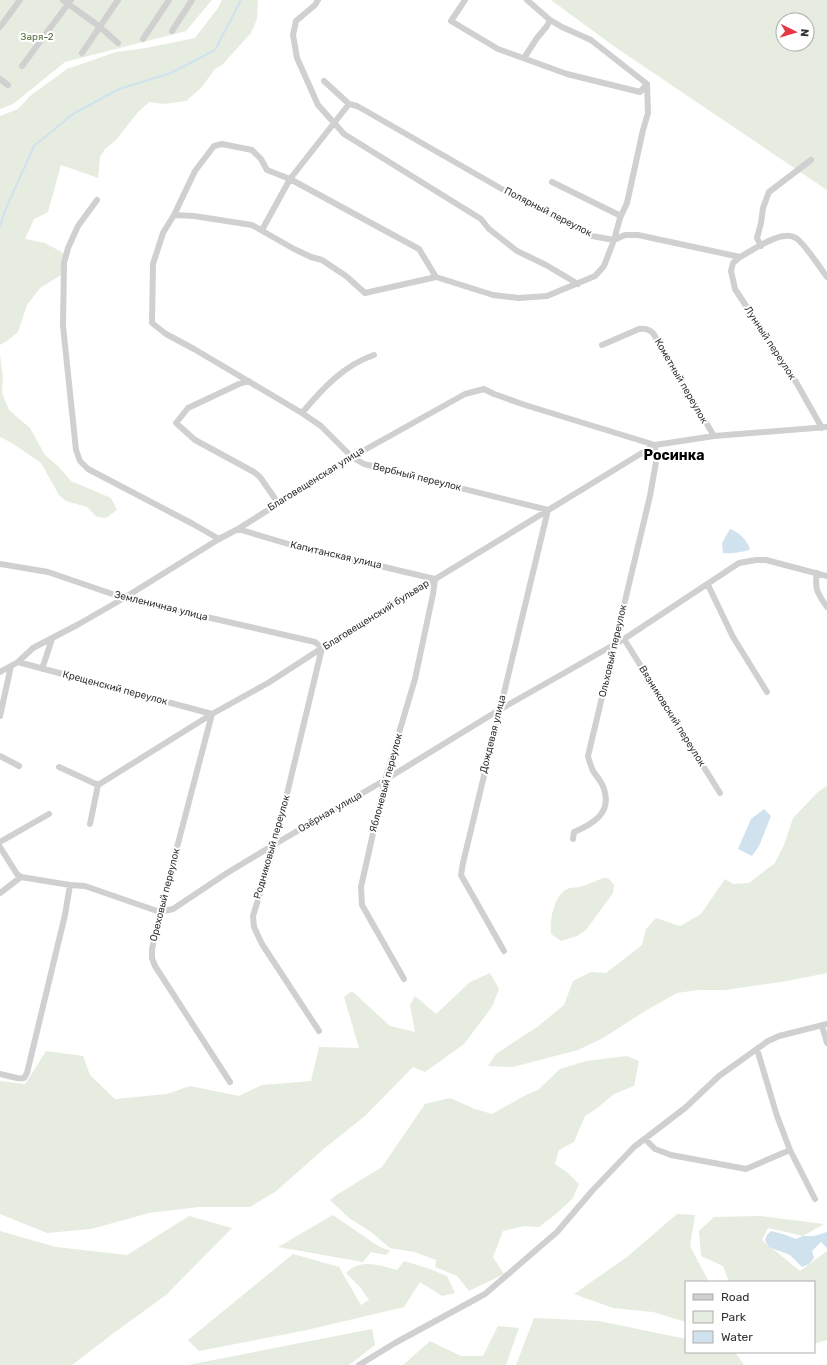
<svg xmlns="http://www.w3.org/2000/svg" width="827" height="1365" viewBox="0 0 827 1365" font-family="Rubik,sans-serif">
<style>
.green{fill:#e6ecdf;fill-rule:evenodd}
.water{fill:#cfe2ee}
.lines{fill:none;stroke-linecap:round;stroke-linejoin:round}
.stream{stroke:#cfe2ee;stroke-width:2}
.minor{stroke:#d0d0d0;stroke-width:6}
.labels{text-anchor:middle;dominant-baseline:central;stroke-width:4;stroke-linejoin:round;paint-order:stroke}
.park-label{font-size:10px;fill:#56703f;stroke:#fff}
.street-label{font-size:10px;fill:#333;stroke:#fff}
.district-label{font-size:14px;font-weight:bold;fill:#000;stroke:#fff}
</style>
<rect width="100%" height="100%" fill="#fff"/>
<path class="green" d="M 0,0 L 212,0 L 186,31 L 65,62 L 13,104 L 0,109 Z
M 222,0 L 258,0 L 257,19 L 251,33 L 222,65 L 215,69 L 201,88 L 186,101 L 163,104 L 149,102 L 138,112 L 116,140 L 105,149 L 100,157 L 98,178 L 61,165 L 48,212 L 34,219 L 25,239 L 45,243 L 69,256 L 61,275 L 40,288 L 27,305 L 18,332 L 7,341 L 0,345 L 0,116 L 18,109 L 30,96 L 67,69 L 116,52 L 146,48 L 195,38 L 218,8 Z
M 551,0 L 827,0 L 827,190 L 615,47 ZM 783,20 L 807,20 L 807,44 L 783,44 Z
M 0,355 L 3,377 L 2,393 L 9,410 L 30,428 L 45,455 L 59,467 L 71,481 L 111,498 L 117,510 L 106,518 L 97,517 L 87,507 L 66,501 L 59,495 L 41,463 L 12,443 L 0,437 Z
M 827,786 L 827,973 L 787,981 L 725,990 L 698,990 L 677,993 L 645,1011 L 603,1038 L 578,1050 L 513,1067 L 488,1066 L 496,1054 L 537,1027 L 564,1005 L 573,981 L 591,972 L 606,973 L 642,945 L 646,929 L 656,918 L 680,926 L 701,914 L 725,879 L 733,884 L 749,883 L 775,863 L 784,845 L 793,818 L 818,792 Z
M 603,878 L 608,878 L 614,885 L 613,893 L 586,930 L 577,936 L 561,941 L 551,934 C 550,920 553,897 567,889 C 572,887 575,888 579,887 C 587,885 595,881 603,878 Z
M 490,973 L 499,989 L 492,1007 L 464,1044 L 425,1072 L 413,1067 L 365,1116 L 326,1147 L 275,1192 L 250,1207 L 199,1207 L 149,1213 L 91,1229 L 47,1233 L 0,1214 L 0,1081 L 25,1084 L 46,1051 L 83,1056 L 90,1075 L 115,1099 L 167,1094 L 190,1086 L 239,1096 L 262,1085 L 311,1081 L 319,1047 L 359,1048 L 344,997 L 352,991 L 390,1026 L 415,1032 L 410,1005 L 415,996 L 436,1014 L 470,982 Z
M 627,1056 L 639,1061 L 634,1086 L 614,1094 L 596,1109 L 585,1116 L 574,1142 L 559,1150 L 555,1164 L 568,1173 L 579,1184 L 573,1198 L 556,1214 L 539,1227 L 524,1226 L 503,1231 L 493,1257 L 504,1274 L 469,1291 L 457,1276 L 435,1267 L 436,1260 L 414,1252 L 390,1248 L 371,1232 L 349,1218 L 330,1200 L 338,1194 L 382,1167 L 425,1104 L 450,1098 L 475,1109 L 492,1114 L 526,1095 L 538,1090 L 560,1069 L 586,1061 Z
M 677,1214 L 695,1215 L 690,1246 L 709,1282 L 686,1282 L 686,1322 L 653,1312 L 613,1308 L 574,1294 L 627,1257 Z
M 333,1215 L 378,1246 L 390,1251 L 386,1255 L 371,1252 L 363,1262 L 278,1247 Z
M 189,1216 L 232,1228 L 166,1295 L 115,1332 L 72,1365 L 0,1365 L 0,1231 L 56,1247 L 127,1255 Z
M 759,1216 L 824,1224 L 803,1236 L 768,1228 L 762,1240 L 800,1271 L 827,1251 L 827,1340 L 814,1344 L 814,1282 L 729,1282 L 723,1266 L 701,1256 L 699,1231 L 714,1217 Z
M 293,1254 L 339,1267 L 361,1305 L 369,1300 L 360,1287 L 346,1273 C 360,1258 379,1265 397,1270 L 404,1261 L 430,1269 L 447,1276 L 455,1293 L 442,1296 L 420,1282 L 404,1307 L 307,1330 L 199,1351 L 188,1340 Z
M 534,1318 L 599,1321 L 686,1339 L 686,1352 L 735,1352 L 744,1365 L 516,1365 Z
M 498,1326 L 519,1328 L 506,1365 L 403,1365 L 430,1341 L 461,1356 L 483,1356 Z
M 372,1329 L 375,1345 L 349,1365 L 188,1365 Z"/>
<path class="water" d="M 730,529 C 740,533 746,539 750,549 C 746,552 729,554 723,553 L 722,543 Z
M 764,809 L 771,816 L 759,846 L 752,856 L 738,849 L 751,819 Z
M 771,1231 L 783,1234 L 796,1239 L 803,1236 L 814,1236 L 827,1232 L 827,1248 L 821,1242 L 812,1251 L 814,1258 L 809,1264 L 802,1267 L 790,1255 L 769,1247 L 765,1240 L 767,1235 Z"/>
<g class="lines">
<path class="stream" d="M 0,226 L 4,213 L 34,146 L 73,114 L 119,89 L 171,73 L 215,50 L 241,0"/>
<path class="minor" d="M 63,0 L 100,27 L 118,43
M 318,0 L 315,5 L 296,21 L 293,35 L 297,58 L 318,105 L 344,134 L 481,219 L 489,229 L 517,251 L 546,265 L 578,284
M 465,0 L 451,21 L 498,49 L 567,74 L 640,92 L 647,84
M 0,27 L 20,0
M 172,31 L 192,0
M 143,39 L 169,0
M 82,53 L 118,0
M 524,58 L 537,38 L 547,26 L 550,20
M 22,66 L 71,0
M 0,79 L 8,85
M 324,81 L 349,104
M 552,182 L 621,216
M 97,200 L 78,226 L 68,248 L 64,263 L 63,326 L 76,450 L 80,461 L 88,469 L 193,524 L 219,539
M 174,215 L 194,216 L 252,225 L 294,249 L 311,257 L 322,260 L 346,276 L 365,293 L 436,277 L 493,295 L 519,298 L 547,296 L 595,276 L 604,266 L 614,240 L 620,218 L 627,203 L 643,130 L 648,113 L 647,84 L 591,40 L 562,27 L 550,20 L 527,0
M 262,230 L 290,179 L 349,104 L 357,106 L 366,111 L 507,192 L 592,236 L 614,240 L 625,235 L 638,235 L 740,257 C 753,250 782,229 796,238 C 805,244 820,268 827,277
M 761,246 L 757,238 L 761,223 L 763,208 L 769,192 L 811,160
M 740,257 L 733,263 L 731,271 L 735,289 L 796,382 L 822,428
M 436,277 L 419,249 L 290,179 L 267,170 L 261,159 L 252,150 L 222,144 L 214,146 L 195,171 L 174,215 L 163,233 L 153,264 L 152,323 L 166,334 L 194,349 L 302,413 L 321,426 L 352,457 L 364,464 L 548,510 L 463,863 L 461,875 L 504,951
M 602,345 L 639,329 C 645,328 648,329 653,333 L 714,436
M 249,381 L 239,384 L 188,408 L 176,423 L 195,440 L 254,472 L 260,477 L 278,503
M 302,413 C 322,389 344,365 374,355
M 238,529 L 295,546 L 435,579 L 433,594 L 415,679 L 385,780 L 361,887 L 362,905 L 404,979
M 0,564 L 48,572 L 124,598 L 315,642 L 322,648 L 275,844 L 253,916 L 254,927 L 262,944 L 319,1031
M 817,573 C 814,589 818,594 827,607
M 708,585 L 733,637 L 767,692
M 624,639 L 720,793
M 18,662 L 212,714 L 160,912 L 152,949 L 152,958 L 155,966 L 230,1082
M 42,669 L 52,639
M 0,672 L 18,662 L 33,648 L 79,624 L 124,598 L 219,539 L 238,529 L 352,457 L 465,394 L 484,389 L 494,394 L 525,405 L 655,445
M 0,716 L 11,666
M 0,756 L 19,766
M 59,767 L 98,785
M 98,785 L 212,714 L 268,683 L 322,648 L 655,445 L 714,436 L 827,427
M 90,824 L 98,785
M 573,839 L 574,832 C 593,824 612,813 604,789 C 602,782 597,777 593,771 C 591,766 589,761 588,756 L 650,496 L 656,462 L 655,445
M 0,842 L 49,814
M 0,847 L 17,874 L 21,877
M 21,877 L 70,885 L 85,886 L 160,912 L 173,909 L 227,873 L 275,844 L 385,780 L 499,710 L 624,639 L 739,563 L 756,560 L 766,560 L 827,576
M 0,893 L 21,877
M 822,1026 L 827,1043
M 757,1049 L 777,1116 L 790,1150 L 815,1199
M 0,1074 C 7,1075 19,1080 24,1078 L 27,1073 L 65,915 L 70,885
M 645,1139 L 655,1149 L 671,1155 L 746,1169 L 790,1150
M 359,1365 L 395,1343 L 485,1294 L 557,1232 L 592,1191 L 634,1147 L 685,1108 L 719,1076 L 768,1041 L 779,1036 L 827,1024"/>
</g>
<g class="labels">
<g class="park-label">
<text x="37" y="37">Заря-2</text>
</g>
<g class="street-label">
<text transform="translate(548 212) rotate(27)">Полярный переулок</text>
<text transform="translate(770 343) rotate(57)">Лунный переулок</text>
<text transform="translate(681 381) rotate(60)">Кометный переулок</text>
<text transform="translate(417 477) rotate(14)">Вербный переулок</text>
<text transform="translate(316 479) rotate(-32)">Благовещенская улица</text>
<text transform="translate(336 555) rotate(13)">Капитанская улица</text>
<text transform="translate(161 606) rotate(14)">Земленичная улица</text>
<text transform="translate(376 615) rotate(-32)">Благовещенский бульвар</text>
<text transform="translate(613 651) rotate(-77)">Ольховый переулок</text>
<text transform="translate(115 688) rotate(15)">Крещенский переулок</text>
<text transform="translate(672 716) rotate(58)">Вязниковский переулок</text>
<text transform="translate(493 734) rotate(-76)">Дождевая улица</text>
<text transform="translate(386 783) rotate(-75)">Яблоневый переулок</text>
<text transform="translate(330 812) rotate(-30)">Озёрная улица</text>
<text transform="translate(272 847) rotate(-74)">Родниковый переулок</text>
<text transform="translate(165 895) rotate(-76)">Ореховый переулок</text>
</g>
<g class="district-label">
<text x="674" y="455">Росинка</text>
</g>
</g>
<rect x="685" y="1281" width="130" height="72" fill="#ffffff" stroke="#adadad"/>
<rect x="693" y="1294" width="20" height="6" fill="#d0d0d0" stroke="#adadad"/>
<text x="721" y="1301" font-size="12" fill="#333333">Road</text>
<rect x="693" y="1311" width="20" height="12" fill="#e6ecdf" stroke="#adadad"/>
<text x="721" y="1321" font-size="12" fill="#333333">Park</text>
<rect x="693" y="1331" width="20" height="12" fill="#cfe2ee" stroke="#adadad"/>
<text x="721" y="1341" font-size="12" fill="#333333">Water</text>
<g transform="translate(795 32) rotate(95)"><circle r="19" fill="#ffffff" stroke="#adadad"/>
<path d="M0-3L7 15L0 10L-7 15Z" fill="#e63946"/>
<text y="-6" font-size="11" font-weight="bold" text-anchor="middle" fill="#333333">N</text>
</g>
</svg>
